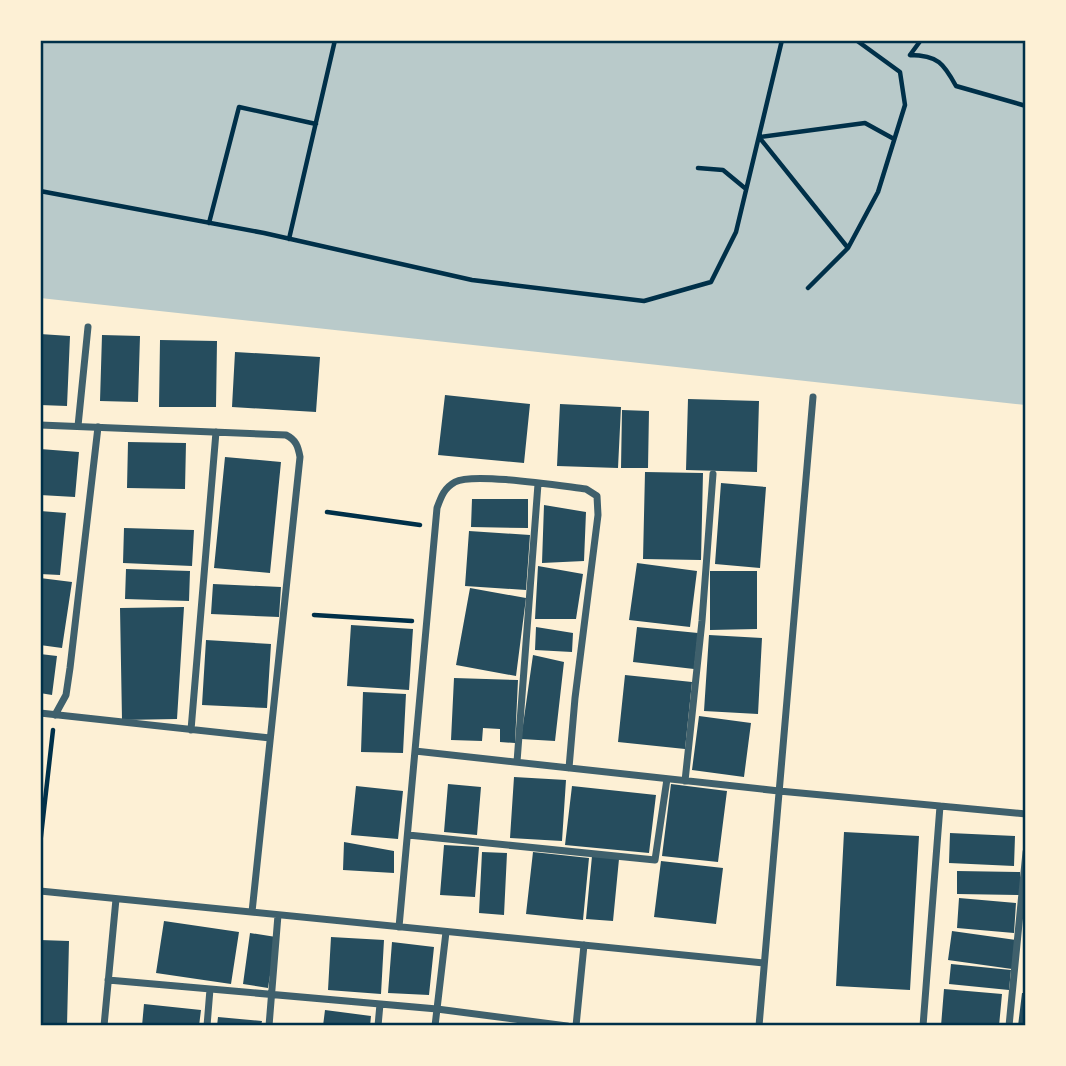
<svg xmlns="http://www.w3.org/2000/svg" width="1066" height="1066" viewBox="0 0 1066 1066" font-family="Karla,sans-serif">
<style>
.green{fill:#b9caca}
.building{fill:#264d5e}
.lines{fill:none;stroke-linecap:round;stroke-linejoin:round}
.path{stroke:#003049;stroke-width:4.5}
.minor{stroke:#3f606c;stroke-width:7}
.neatline{fill:none;stroke:#003049;stroke-width:2.5}
</style>
<rect width="100%" height="100%" fill="#fdf0d5"/>
<path class="green" d="M 40,40 L 1026,40 L 1026,405 L 40,298 Z"/>
<path class="building" d="M 40,334 L 70,336 L 67,406 L 40,405 Z
M 102,335 L 140,336 L 138,402 L 100,401 Z
M 160,340 L 217,341 L 216,407 L 159,407 Z
M 235,352 L 320,357 L 316,412 L 232,407 Z
M 445,395 L 530,404 L 524,463 L 438,455 Z
M 688,399 L 759,401 L 757,472 L 686,470 Z
M 560,404 L 621,407 L 618,468 L 557,466 Z
M 622,410 L 649,411 L 648,468 L 621,468 Z
M 128,442 L 186,443 L 185,489 L 127,488 Z
M 40,449 L 79,452 L 75,497 L 40,495 Z
M 225,457 L 281,462 L 270,573 L 214,568 Z
M 645,472 L 703,473 L 701,560 L 643,559 Z
M 721,483 L 766,487 L 760,568 L 715,564 Z
M 472,499 L 528,499 L 528,528 L 471,527 Z
M 544,505 L 586,512 L 584,561 L 542,563 Z
M 40,511 L 66,513 L 60,575 L 40,574 Z
M 124,528 L 194,530 L 192,566 L 123,563 Z
M 469,531 L 530,535 L 526,590 L 465,586 Z
M 637,563 L 697,571 L 690,627 L 629,620 Z
M 538,566 L 583,574 L 576,619 L 535,619 Z
M 126,569 L 190,571 L 189,601 L 125,599 Z
M 710,571 L 757,571 L 757,629 L 710,630 Z
M 40,578 L 72,582 L 62,648 L 40,645 Z
M 213,584 L 281,587 L 279,617 L 211,614 Z
M 470,588 L 526,598 L 516,676 L 456,665 Z
M 184,607 L 177,719 L 122,720 L 120,608 Z
M 351,625 L 413,629 L 409,690 L 347,686 Z
M 536,627 L 573,633 L 572,652 L 535,650 Z
M 637,627 L 698,633 L 694,669 L 633,662 Z
M 709,635 L 762,638 L 758,714 L 704,711 Z
M 206,640 L 271,644 L 267,708 L 202,705 Z
M 40,654 L 57,656 L 52,695 L 40,693 Z
M 533,655 L 564,662 L 555,741 L 521,739 Z
M 625,675 L 692,682 L 685,749 L 618,742 Z
M 454,678 L 518,680 L 515,743 L 500,742 L 500,729 L 483,728 L 482,741 L 451,740 Z
M 363,692 L 406,694 L 403,753 L 361,752 Z
M 699,716 L 751,723 L 744,777 L 692,770 Z
M 514,777 L 566,780 L 562,841 L 510,838 Z
M 448,784 L 481,787 L 477,835 L 444,832 Z
M 671,784 L 727,791 L 718,862 L 662,856 Z
M 356,786 L 403,791 L 398,839 L 351,835 Z
M 572,786 L 656,795 L 649,853 L 565,845 Z
M 844,832 L 919,836 L 910,990 L 836,986 Z
M 950,833 L 1015,836 L 1014,866 L 949,863 Z
M 344,842 L 394,851 L 394,873 L 343,870 Z
M 444,845 L 479,847 L 475,897 L 440,895 Z
M 482,852 L 507,853 L 504,915 L 479,913 Z
M 533,852 L 589,858 L 583,920 L 526,914 Z
M 592,856 L 619,859 L 613,921 L 586,919 Z
M 661,861 L 723,868 L 716,924 L 654,917 Z
M 957,871 L 1020,872 L 1020,895 L 957,894 Z
M 959,898 L 1016,903 L 1014,933 L 957,928 Z
M 164,921 L 239,932 L 231,984 L 156,973 Z
M 952,931 L 1016,940 L 1012,969 L 948,960 Z
M 250,933 L 276,937 L 268,988 L 243,984 Z
M 331,937 L 384,940 L 381,994 L 328,990 Z
M 40,940 L 69,941 L 67,1026 L 40,1026 Z
M 392,942 L 434,947 L 429,995 L 388,993 Z
M 951,964 L 1011,970 L 1009,990 L 949,984 Z
M 944,989 L 1002,994 L 999,1026 L 941,1026 Z
M 1022,993 L 1026,993 L 1026,1026 L 1018,1026 Z
M 144,1004 L 201,1010 L 199,1026 L 142,1026 Z
M 325,1010 L 371,1016 L 370,1026 L 323,1026 Z
M 218,1017 L 262,1021 L 261,1026 L 217,1026 Z"/>
<g class="lines">
<path class="path" d="M 910,55 C 938,55 944,64 956,86 L 1026,106
M 910,55 L 921,40
M 759,137 L 848,248
M 760,137 L 865,123 L 894,139
M 698,168 L 723,170 L 746,189
M 40,191 L 264,233 L 472,280 L 644,301 L 711,282 L 736,232 L 782,40
M 209,223 L 239,107 L 316,124
M 289,239 L 335,40
M 808,288 L 848,248 L 878,192 L 905,105 L 900,72 L 856,40
M 327,512 L 420,525
M 314,615 L 412,621
M 40,845 L 53,730"/>
<path class="minor" d="M 40,425 L 286,435 C 296,440 298,446 300,457 L 252,912
M 78,426 L 88,327
M 40,713 L 270,738
M 55,715 L 66,695 L 70,668 L 98,427
M 191,730 L 216,432
M 415,751 L 779,791 L 1026,814
M 517,762 L 538,484
M 685,781 L 702,621 L 713,474
M 408,835 L 655,860 L 667,779
M 40,891 L 764,963
M 399,927 L 437,508 C 441,497 444,488 455,482 C 473,472 561,486 586,489 L 597,496 L 598,515 L 575,698 L 569,768
M 108,980 L 437,1009 L 567,1026
M 104,1026 L 116,899
M 207,1026 L 210,989
M 269,1026 L 278,915
M 378,1026 L 380,1004
M 435,1026 L 446,932
M 576,1026 L 584,945
M 759,1026 L 813,397
M 923,1026 L 940,806
M 1009,1026 L 1026,852"/>
</g>
<rect width="1066" height="1066" fill="none" stroke="#fdf0d5" stroke-width="84"/>
<rect x="42" y="42" width="982" height="982" class="neatline"/>
</svg>
